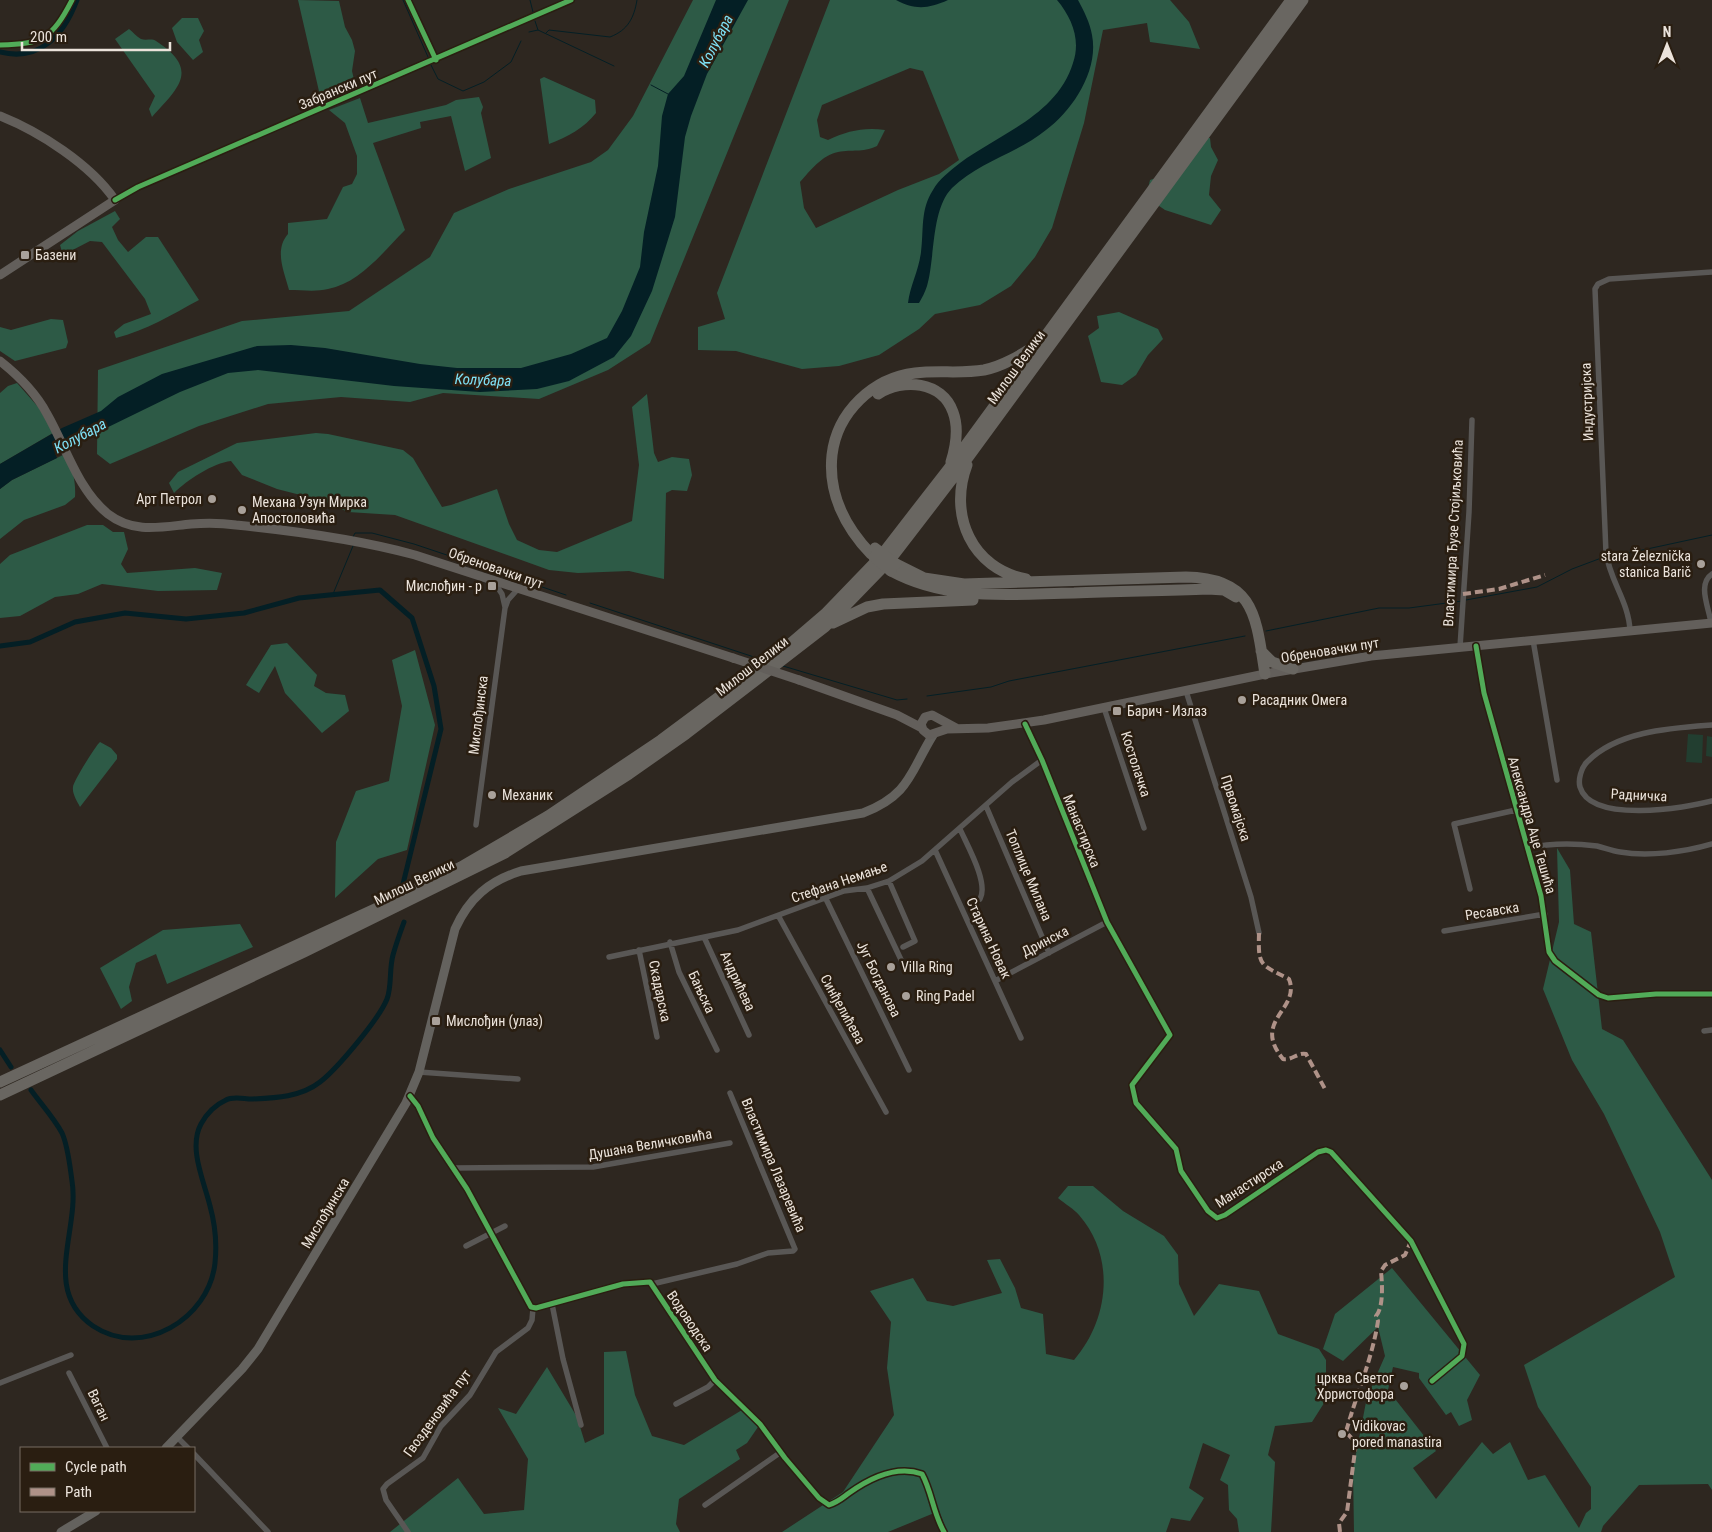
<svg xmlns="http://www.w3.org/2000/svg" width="1712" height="1532" viewBox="0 0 1712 1532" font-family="'Roboto Condensed',sans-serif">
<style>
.green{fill:#223e30}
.forest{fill:#2d5a46;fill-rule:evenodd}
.water{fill:#041f25}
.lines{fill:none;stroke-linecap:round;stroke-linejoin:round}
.stream{stroke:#041f25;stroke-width:1}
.canal{stroke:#041f25;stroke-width:5}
.street{stroke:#595755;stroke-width:5.5}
.secondary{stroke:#64625e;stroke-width:9}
.primary{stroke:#635f5b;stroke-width:9}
.highway{stroke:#696661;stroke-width:11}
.primary-bridge{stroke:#635f5b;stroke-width:9}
.highway-bridge{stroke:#696661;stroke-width:11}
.quiet{stroke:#af9288;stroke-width:4;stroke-dasharray:8 4;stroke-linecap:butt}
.cycleway-casing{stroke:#2a1e11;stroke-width:8}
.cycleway{stroke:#51ab58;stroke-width:5}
.poi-dot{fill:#a9a19a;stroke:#2a1e11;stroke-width:2}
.labels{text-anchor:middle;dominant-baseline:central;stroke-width:5;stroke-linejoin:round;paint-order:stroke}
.street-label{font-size:14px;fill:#ebe3db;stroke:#2a1e11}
.poi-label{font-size:14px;fill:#ebe3db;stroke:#2a1e11;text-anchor:start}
.water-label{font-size:15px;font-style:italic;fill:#7fe2f7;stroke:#2a1e11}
</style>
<rect width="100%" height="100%" fill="#2e2720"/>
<path class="green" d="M 1688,734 L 1703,735 L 1702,763 L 1686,762 Z
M 1707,736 L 1712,737 L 1712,757 L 1706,756 Z"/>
<path class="forest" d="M 298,0 L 339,1 L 345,27 L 352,40 L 355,51 L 352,71 L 356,88 L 321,100 Z
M 693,0 L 789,0 L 650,343 L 608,370 L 539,399 L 443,393 L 410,402 L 341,397 L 268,404 L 199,426 L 110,464 L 97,454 L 98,370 L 242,321 L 349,311 L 430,257 L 454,213 L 509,189 L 591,162 L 608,150 L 633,116 Z
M 830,0 L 1170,0 L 1189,22 L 1200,49 L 1150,42 L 1147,23 L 1103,30 L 1084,123 L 1052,228 L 1035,257 L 1011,286 L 980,305 L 935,314 L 919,329 L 879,355 L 839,366 L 802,369 L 736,351 L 698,350 L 698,327 L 725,319 L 717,293 ZM 910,68 L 923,71 L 959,160 L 939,174 L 898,190 L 816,228 L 804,208 L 800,182 C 810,171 822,155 838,152 C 853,149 861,153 877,146 L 885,130 C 864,127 847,131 828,140 L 820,137 L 817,120 L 822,105 Z
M 182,18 L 198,18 L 204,31 L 199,40 L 203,52 L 193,60 L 177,42 L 172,28 Z
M 129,29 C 133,32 137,37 141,39 C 146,41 152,38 156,41 C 201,70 178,88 152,117 L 149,109 L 155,96 L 115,39 Z
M 544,77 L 595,100 L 596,113 C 584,128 568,137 549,144 L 540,79 Z
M 479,97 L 483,107 L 481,113 L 491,158 L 465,171 L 451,116 L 420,122 L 421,128 L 373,143 L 405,230 C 384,251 360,283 328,289 C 316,292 302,290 289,290 C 284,271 274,250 288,234 L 288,223 L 327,219 L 343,187 L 352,184 L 357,174 L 357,156 L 345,123 L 329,110 L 360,98 L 368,123 L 446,105 L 456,100 Z
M 1210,138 L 1211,147 L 1218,160 L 1211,176 L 1209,195 L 1221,210 L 1211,225 L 1165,210 L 1146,197 L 1150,180 L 1171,173 L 1194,139 Z
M 115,211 L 120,219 L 112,227 L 118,240 L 128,252 L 146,237 L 158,237 L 199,300 C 171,315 147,330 116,338 L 114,332 L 124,324 L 151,314 L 145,299 L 102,242 L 90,241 L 63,255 L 60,245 L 78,231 Z
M 1119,312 L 1158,329 L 1163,339 L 1148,355 L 1136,375 L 1122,385 L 1101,382 L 1088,336 L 1099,328 L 1097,316 Z
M 51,319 L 63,320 L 68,342 L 66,348 L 15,361 L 0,351 L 0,327 L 11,330 Z
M 17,383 L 39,408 L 53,433 L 0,464 L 0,393 L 8,386 Z
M 647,394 L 654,453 L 658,462 L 672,457 L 689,459 L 692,475 L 687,491 L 672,490 L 666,493 L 664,579 L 629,571 L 578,573 L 549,570 L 395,515 L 348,512 L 324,501 L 277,489 L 242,475 L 231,461 C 213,463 187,480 174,493 L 169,483 L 178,472 L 237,443 L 316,433 L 328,434 L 403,450 L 413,458 L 442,507 L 451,505 L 497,489 L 509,524 L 517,540 L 539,550 L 557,552 L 632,521 L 639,465 L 632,407 Z
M 63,455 C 73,465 76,483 75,497 L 65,505 L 24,520 L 0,539 L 0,489 L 12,480 Z
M 87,525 L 103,525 L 113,532 L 124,532 L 128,549 L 121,564 L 127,573 L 195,568 L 222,573 L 217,590 L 158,591 L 102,584 L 78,594 L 55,597 L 20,616 L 0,618 L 0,564 L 10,555 Z
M 287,643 L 317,675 L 314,686 L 326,693 L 345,695 L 349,711 L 322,733 L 285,693 L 275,666 L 259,693 L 246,685 L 271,645 Z
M 415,650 L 435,725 L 407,850 L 378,859 L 335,898 L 336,842 L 356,791 L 389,781 L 402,706 L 392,660 Z
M 100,742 L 111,748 L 117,755 L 117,759 L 80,807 C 77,801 72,794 73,787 C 73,782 96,745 100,742 Z
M 1557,848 L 1570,870 L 1574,924 L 1591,932 L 1602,1029 L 1623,1040 L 1712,1180 L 1712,1490 L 1708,1484 L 1639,1485 L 1603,1526 L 1601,1532 L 1354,1532 L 1353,1469 L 1367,1397 L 1385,1356 L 1378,1327 L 1343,1361 L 1323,1349 L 1335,1314 L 1392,1268 L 1480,1375 L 1467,1400 L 1472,1420 L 1459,1426 L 1451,1412 L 1446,1415 L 1419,1378 L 1419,1373 L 1393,1367 L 1388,1390 L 1436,1451 L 1413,1468 L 1436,1499 L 1482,1442 L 1493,1454 L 1510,1442 L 1528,1480 L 1545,1475 L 1579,1528 L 1586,1513 L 1591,1509 L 1591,1487 L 1538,1407 L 1524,1365 L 1675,1277 L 1660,1232 L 1604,1114 L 1572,1060 L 1543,989 L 1559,922 Z
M 240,924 L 253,947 L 167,984 L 156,954 L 136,963 L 129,987 L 132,1001 L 121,1009 L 100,968 L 163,930 Z
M 1068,1186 L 1093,1186 L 1123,1211 L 1164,1236 L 1178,1255 L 1179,1284 L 1194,1316 L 1219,1284 L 1259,1291 L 1278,1334 L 1319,1349 L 1326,1360 L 1326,1400 L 1312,1422 L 1275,1426 L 1268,1455 L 1275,1462 L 1271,1532 L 1239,1532 L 1237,1519 L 1229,1510 L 1228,1485 L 1220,1480 L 1230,1455 L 1203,1443 L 1189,1488 L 1204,1498 L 1190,1521 L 1171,1518 L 1166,1532 L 947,1532 L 939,1511 L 888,1532 L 782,1532 L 843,1492 L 894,1415 L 887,1368 L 891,1322 L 870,1291 L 913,1278 L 927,1301 L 953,1306 L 1002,1293 L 987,1260 L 1000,1259 L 1015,1288 L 1021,1308 L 1043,1314 L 1046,1354 L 1074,1360 C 1109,1320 1116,1257 1079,1215 C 1074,1209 1065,1204 1058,1198 Z
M 626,1351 L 635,1395 L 652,1436 L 684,1445 L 742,1410 L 758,1427 L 747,1443 L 736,1450 L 740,1459 L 679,1499 L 676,1524 L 680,1532 L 390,1532 L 458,1478 L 484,1514 L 524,1510 L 528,1459 L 498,1408 L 516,1414 L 547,1367 L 577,1417 L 585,1443 L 604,1434 L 604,1352 Z"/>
<path class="water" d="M 716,0 L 748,0 L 707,74 L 691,116 L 685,137 L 675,217 L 652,291 L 631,336 L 614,357 L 569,381 L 537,389 L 480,392 L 394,386 L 258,370 L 228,373 L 180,392 L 55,453 L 57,458 L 12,480 L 0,489 L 0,464 L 62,428 L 101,411 L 118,397 L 162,374 L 257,346 L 291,345 L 325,348 L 420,364 L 457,368 L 521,368 L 571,354 L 607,338 L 622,311 L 640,267 L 644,232 L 658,166 L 662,116 L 668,94 L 684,76 Z
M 896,0 L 948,0 C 928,9 915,10 896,0 Z
M 1057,0 L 1078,0 C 1084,11 1090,23 1092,35 C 1099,70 1073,110 1046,130 C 1018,153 978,162 952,188 C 931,209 935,259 927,286 C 925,292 922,298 919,303 L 908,303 C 910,286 919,270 921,252 C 924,230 920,210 933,190 C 939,179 950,171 960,163 C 1001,133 1057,115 1073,63 C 1081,40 1072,18 1057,0 Z"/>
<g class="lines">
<path class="stream" d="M 403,0 L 428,57
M 530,0 L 533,12
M 535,21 L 538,30
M 529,32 L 538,30 L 614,66
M 546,33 L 549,30 L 610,37 C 628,30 634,18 637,0
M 431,65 L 438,79 L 463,91 L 484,82 L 511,62 L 521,41
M 651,85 L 668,94
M 353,537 L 355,533 L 372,533 L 414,544 L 566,595
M 1610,557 L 1712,535
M 333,594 L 353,546
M 1466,600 L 1537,587 L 1572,569 L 1604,557
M 590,603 L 754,657
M 1266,631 L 1379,608 L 1409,608 L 1462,601
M 783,666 L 897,700 L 907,699
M 927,696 L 991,687 L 1009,681 L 1245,636"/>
<path class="canal" d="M 0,52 C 40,62 64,35 77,0
M 0,646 L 30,642 L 75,622 L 125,613 L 186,619 L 244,613 L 299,598 L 380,590 L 412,618 L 434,686 L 441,729 L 403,884
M 0,1050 L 11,1067
M 31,1090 C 41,1104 54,1118 62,1133 C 68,1146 70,1167 72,1181 C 80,1230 41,1290 93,1326 C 142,1359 209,1319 215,1263 C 217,1244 215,1224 210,1206 C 204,1181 188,1148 201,1124 C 207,1113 215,1105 226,1100 C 233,1096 244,1099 252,1099 C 275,1098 301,1097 320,1082 C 337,1069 379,1019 387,999 C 392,986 389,969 393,955 C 396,944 400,933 404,922"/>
<path class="street" d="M 115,200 L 138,187 L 571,0
M 494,582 L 502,594 L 505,607
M 1711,623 C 1709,608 1697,584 1712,574
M 1630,631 C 1629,602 1610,581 1606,553 L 1595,289 L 1598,284 L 1609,279 L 1712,272
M 1533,640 L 1557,780
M 1476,646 L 1484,693 L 1541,896 L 1549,952 L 1555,961 L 1599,995 L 1608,998 L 1656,994 L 1712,994
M 1460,647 L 1469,512 L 1472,420
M 1186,691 L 1251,897 L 1259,933
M 1104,708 L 1144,828
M 1025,724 L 1042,760 L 1107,922 L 1170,1035 L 1132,1085 L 1136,1103 L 1176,1149 L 1181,1171 L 1208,1211 L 1217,1218 L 1225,1215 L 1318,1152 L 1326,1150 L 1331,1152 L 1411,1241 L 1464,1344 L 1462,1356 L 1432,1381
M 1712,725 C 1671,728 1617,731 1587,762 C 1581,768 1578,780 1580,787 C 1591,824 1686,808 1712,801
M 986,806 L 1049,953
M 476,825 L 505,608 L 508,600 L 517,590
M 960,829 C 967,845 989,883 980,899
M 1528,848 C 1551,843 1573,843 1597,846 C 1605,848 1612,851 1620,852 C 1648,857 1685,852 1712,844
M 935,850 L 1021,1038
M 889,881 L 915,941 L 903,947
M 867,888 L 904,966
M 1470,889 L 1454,824 L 1516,810
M 826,899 L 909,1070
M 779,917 L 886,1112
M 1444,931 L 1545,914
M 704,937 L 749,1035
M 670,942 L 679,972 L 717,1050
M 639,950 L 657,1037
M 609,957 L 738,930 L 844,891 L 867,888 L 889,881 L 922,861 L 1012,782 L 1042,760
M 995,981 L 1107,922
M 1704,1031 L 1712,1030
M 419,1072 L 518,1079
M 410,1096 L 418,1106 L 433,1138 L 467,1189 L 531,1307 L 536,1308 L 623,1284 L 650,1282 L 715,1380 L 760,1424 L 785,1458 L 819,1498 L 829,1505 C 838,1502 841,1499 849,1493 C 870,1478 897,1465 922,1474 C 932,1492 933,1513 944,1532
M 454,1168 L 593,1167 L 730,1143
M 466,1246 L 505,1226
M 652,1284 L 737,1264 L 768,1253 L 793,1251 L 795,1249 L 730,1093
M 552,1304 L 563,1359 L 581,1425
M 69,1373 L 107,1448
M 0,1383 L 71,1355
M 676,1404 L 708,1387 L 715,1380
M 177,1437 L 188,1448
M 194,1454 L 268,1532
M 705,1505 L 781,1452
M 408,1532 L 386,1500 L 383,1489 L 387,1484 L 423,1458 L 441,1426 L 470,1395 L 496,1352 L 528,1328 L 532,1320 L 533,1308"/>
<path class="secondary" d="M 166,1448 L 242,1369 L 258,1349 L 406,1103 L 419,1072 L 455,929 C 469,898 489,881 521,871 L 863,813 C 910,795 910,772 933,735
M 61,1532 L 96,1511"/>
<path class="primary" d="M 0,116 C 40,132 90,164 115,200 L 0,275
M 0,361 C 19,376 36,393 47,414 C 66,447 78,490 108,514 C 134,534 161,527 191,524 C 206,523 221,523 236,525 C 296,531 357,539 415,555 L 733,658
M 799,680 L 897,715 L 922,728
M 956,728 L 932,715 L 925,717 L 921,724 L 923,730 L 929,735 L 947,729 L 988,728 L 1044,720 L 1265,674 L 1371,656 L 1712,623"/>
<path class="highway" d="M 878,394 C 903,378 942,381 953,412 C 959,428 956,446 951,462
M 967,465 C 948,515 972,569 1026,579
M 871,554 C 845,527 828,493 832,455 C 837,412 873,378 915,373 C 938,370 961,374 984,370 C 1003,366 1019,356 1035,346
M 896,564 L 924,578 L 964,584 L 1186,577 C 1255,578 1256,617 1265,674
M 891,571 C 948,602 1011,594 1074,593 C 1119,591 1163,591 1208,589 L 1224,590 L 1236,597
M 833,623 L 867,607 L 883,604 L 973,600
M 1261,651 L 1272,662 L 1293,669
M 0,1082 L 375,909 L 461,867 L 548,816 L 661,740 L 790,644 L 825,614 L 880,557 L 949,468 L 1291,0
M 0,1095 L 304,952 L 505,853 L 629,774 L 686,734 L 825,627 L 890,560 L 953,478 L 1303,0"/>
<path class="primary-bridge" d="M 733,658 L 799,680"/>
<path class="highway-bridge" d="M 875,548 L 896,564
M 874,557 L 891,571"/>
<path class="quiet" d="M 1463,594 L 1499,589 L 1545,575
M 1259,933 C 1258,967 1260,964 1289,979 C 1301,1010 1251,1020 1283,1059 C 1291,1061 1298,1052 1306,1054 L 1325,1089
M 1340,1532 L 1339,1523 L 1347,1512 L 1356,1443 L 1346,1432 C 1356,1395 1372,1360 1378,1321 L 1376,1316 C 1384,1307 1382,1282 1381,1271 L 1385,1265 L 1405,1255 L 1411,1241"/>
<g class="cycleway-casing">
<path id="cycleway" d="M 408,0 L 436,60
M 0,45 C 42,44 52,39 72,0
M 115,200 L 138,187 L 571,0
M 1476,646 L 1484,693 L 1541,896 L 1549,952 L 1555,961 L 1599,995 L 1608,998 L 1656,994 L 1712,994
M 1025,724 L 1042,760 L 1107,922 L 1170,1035 L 1132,1085 L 1136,1103 L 1176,1149 L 1181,1171 L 1208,1211 L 1217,1218 L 1225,1215 L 1318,1152 L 1326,1150 L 1331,1152 L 1411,1241 L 1464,1344 L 1462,1356 L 1432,1381
M 410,1096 L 418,1106 L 433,1138 L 467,1189 L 531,1307 L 536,1308 L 623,1284 L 650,1282 L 715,1380 L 760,1424 L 785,1458 L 819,1498 L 829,1505 C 838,1502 841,1499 849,1493 C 870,1478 897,1465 922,1474 C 932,1492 933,1513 944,1532"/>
</g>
<use href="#cycleway" class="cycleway"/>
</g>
<g class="poi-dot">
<rect x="20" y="250" width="10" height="10" rx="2.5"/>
<circle cx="212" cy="499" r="5"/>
<circle cx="242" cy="510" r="5"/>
<circle cx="1701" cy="564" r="5"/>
<rect x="487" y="581" width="10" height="10" rx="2.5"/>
<circle cx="1242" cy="700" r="5"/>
<rect x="1112" y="706" width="10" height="10" rx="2.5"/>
<circle cx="492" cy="795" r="5"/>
<circle cx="891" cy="967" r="5"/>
<circle cx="906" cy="996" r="5"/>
<rect x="431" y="1016" width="10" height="10" rx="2.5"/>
<circle cx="1404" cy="1386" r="5"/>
<circle cx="1342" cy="1434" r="5"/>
</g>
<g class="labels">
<g class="street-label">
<text transform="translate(338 89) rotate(-23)">Забрански пут</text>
<text transform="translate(1016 367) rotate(-54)">Милош Велики</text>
<text transform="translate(1587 402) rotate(-92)">Индустријска</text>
<text transform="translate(1453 533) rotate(-87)">Властимира Ђузе Стојиљковића</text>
<text transform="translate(496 568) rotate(19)">Обреновачки пут</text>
<text transform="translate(1330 650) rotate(-9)">Обреновачки пут</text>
<text transform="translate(752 666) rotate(-38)">Милош Велики</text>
<text transform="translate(478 715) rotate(-83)">Мислођинска</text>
<text transform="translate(1136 764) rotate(72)">Костолачка</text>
<text transform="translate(1639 795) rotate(3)">Радничка</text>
<text transform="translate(1236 808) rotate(72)">Првомајска</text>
<text transform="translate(1532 825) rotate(74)">Александра Аце Тешића</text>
<text transform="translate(1082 831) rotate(68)">Манастирска</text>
<text transform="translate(1029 875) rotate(67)">Топлице Милана</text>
<text transform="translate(414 882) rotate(-26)">Милош Велики</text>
<text transform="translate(839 882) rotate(-19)">Стефана Немање</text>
<text transform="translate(1492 911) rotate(-9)">Ресавска</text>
<text transform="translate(989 938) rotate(65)">Старина Новак</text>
<text transform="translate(1045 941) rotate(-27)">Дринска</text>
<text transform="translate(879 979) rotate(64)">Југ Богданова</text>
<text transform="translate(738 981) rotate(65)">Андрићева</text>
<text transform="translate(660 991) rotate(78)">Скадарска</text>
<text transform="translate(702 992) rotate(65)">Бањска</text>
<text transform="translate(843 1009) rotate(61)">Синђелићева</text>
<text transform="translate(650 1144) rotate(-10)">Душана Величковића</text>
<text transform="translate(774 1165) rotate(67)">Властимира Лазаревића</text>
<text transform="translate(1249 1183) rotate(-33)">Манастирска</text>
<text transform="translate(325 1213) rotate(-59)">Мислођинска</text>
<text transform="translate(690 1321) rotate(56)">Водоводска</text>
<text transform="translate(99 1405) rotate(64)">Ваган</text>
<text transform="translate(437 1413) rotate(-54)">Гвозденовића пут</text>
</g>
<g class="poi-label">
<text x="35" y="255">Базени</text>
<text x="202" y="499" text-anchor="end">Арт Петрол</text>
<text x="252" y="502">Механа Узун Мирка<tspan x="252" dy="16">Апостоловића</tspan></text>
<text x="1691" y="556" text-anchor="end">stara Železnička<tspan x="1691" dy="16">stanica Barič</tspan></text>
<text x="482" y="586" text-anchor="end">Мислођин - р</text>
<text x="1252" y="700">Расадник Омега</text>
<text x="1127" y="711">Барич - Излаз</text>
<text x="502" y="795">Механик</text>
<text x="901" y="967">Villa Ring</text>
<text x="916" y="996">Ring Padel</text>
<text x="446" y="1021">Мислођин (улаз)</text>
<text x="1394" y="1378" text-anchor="end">црква Светог<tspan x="1394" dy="16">Хрристофора</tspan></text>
<text x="1352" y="1426">Vidikovac<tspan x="1352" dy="16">pored manastira</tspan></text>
</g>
<g class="water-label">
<text transform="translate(716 41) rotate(-63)">Колубара</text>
<text transform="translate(483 380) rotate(2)">Колубара</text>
<text transform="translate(80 436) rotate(-28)">Колубара</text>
</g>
</g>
<rect x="20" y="1447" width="175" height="65" fill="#2a1e11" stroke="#776d62"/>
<rect x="30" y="1463" width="25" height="8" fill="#51ab58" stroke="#776d62"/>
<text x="65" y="1472" font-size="15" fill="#ebe3db">Cycle path</text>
<rect x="30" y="1488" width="25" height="8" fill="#af9288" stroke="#776d62"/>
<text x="65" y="1497" font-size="15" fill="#ebe3db">Path</text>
<g transform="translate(1667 45)" stroke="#2a1e11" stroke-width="4" paint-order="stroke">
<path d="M0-4L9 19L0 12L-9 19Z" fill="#ebe3db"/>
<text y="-8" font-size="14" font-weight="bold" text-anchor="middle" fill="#ebe3db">N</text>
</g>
<path d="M22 42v8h148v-8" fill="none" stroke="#ebe3db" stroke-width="2.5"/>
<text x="30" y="42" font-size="15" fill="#ebe3db" stroke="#2a1e11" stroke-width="4" paint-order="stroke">200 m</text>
</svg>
